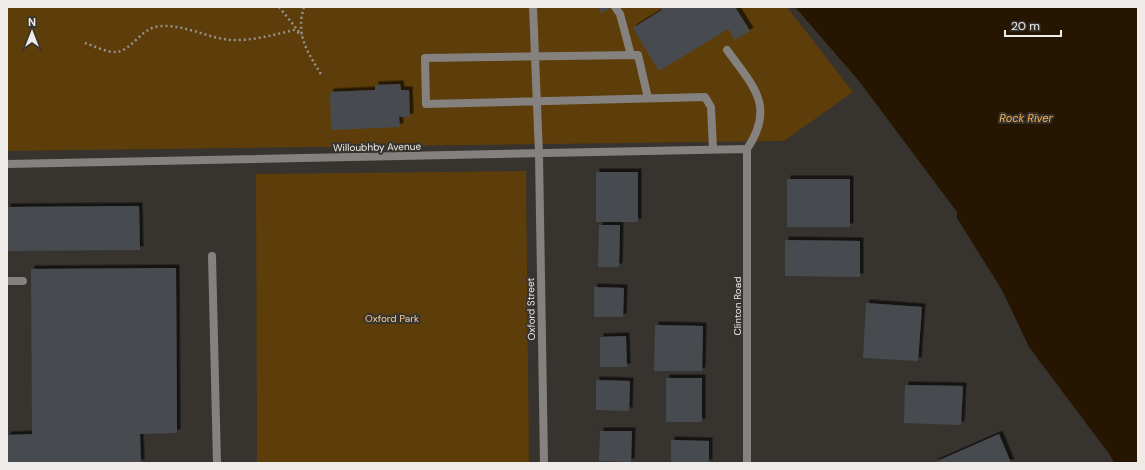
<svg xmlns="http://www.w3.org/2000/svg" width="1145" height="470" viewBox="0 0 1145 470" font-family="'DM Sans',sans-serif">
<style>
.green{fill:#5d3d09}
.water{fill:#261601}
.building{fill:#464c50;filter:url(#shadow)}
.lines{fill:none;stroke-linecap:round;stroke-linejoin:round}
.path{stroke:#95928e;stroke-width:2.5;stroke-dasharray:2 3;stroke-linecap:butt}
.lane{stroke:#84817f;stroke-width:8}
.street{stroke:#84817f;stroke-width:8}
.labels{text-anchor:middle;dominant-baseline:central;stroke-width:4;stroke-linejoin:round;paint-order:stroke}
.street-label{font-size:10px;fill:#eeebe8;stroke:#37332e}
.park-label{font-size:10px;fill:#f9ce98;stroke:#37332e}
.water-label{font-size:11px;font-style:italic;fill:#f7b04a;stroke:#37332e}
</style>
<defs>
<filter id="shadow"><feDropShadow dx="3.5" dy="-3.5" stdDeviation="0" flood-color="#0009"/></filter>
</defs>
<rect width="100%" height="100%" fill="#37332e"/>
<path class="green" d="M 7,7 L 787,7 L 853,92 L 784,141 L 7,151 Z
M 526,171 L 529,463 L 257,463 L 256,174 Z"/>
<path class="water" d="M 795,7 L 1138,7 L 1138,463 L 1114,463 L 1110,455 L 1029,347 L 1002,290 L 957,218 L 957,212 L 859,81 Z"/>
<path class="building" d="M 598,7 L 612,7 L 601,13 Z
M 661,7 L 735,7 L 750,31 L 735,40 L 728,29 L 659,71 L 633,28 L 662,10 Z
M 400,84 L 401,90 L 409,90 L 410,117 L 399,117 L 400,127 L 331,130 L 330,92 L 375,90 L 375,85 Z
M 596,172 L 638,172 L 638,222 L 596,222 Z
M 787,179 L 850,179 L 850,227 L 787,227 Z
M 139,206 L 140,250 L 7,251 L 7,207 Z
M 599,225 L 620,225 L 619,267 L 598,267 Z
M 785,240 L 860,241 L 860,277 L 785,276 Z
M 176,268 L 177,433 L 140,434 L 141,463 L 7,463 L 7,435 L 32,434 L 31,269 Z
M 594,287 L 624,288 L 623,317 L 594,317 Z
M 866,303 L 922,307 L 918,361 L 863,358 Z
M 655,325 L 703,326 L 702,371 L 654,371 Z
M 626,336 L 627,367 L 600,367 L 600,337 Z
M 666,378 L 702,378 L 702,422 L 666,422 Z
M 596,380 L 630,381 L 629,411 L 596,410 Z
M 905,385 L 963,386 L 961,425 L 904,423 Z
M 600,431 L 632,431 L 631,462 L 599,461 Z
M 999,434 L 1011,463 L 933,463 Z
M 671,440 L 709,441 L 709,463 L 671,463 Z"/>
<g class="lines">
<path class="path" d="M 279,7 L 300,33
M 304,7 C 295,36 308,52 322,76
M 85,43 C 94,46 108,53 117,52 C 131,50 140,31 155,27 C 181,22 206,38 231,40 C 252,41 273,35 294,30 L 302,35"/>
<path class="lane" d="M 533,7 L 539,154
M 615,7 L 620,14 L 631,55
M 727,50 C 753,86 776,106 747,149
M 648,98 L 638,55 L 425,58 L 426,104 L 705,97 L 711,107 L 713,149
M 212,256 L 217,463
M 7,281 L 23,281"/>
<path class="street" d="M 539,154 L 544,463
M 7,164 L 747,149 L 747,463"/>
</g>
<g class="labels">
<g class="street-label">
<text transform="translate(377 147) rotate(-1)">Willoubhby Avenue</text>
<text transform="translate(737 306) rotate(-90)">Clinton Road</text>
<text transform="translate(531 309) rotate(-91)">Oxford Street</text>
</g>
<g class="park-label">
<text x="392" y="318">Oxford Park</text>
</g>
<g class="water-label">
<text x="1026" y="118">Rock River</text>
</g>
</g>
<rect width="1145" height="470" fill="none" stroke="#eeebe8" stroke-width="16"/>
<g transform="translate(32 32)" stroke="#37332e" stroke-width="3" paint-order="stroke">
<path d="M0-3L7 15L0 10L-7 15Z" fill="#eeebe8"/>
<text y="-6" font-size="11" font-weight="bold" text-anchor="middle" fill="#eeebe8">N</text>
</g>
<path d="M1005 30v6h56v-6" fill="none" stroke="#eeebe8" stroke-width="2"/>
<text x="1011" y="30" font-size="12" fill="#eeebe8" stroke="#37332e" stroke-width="3" paint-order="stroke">20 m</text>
</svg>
